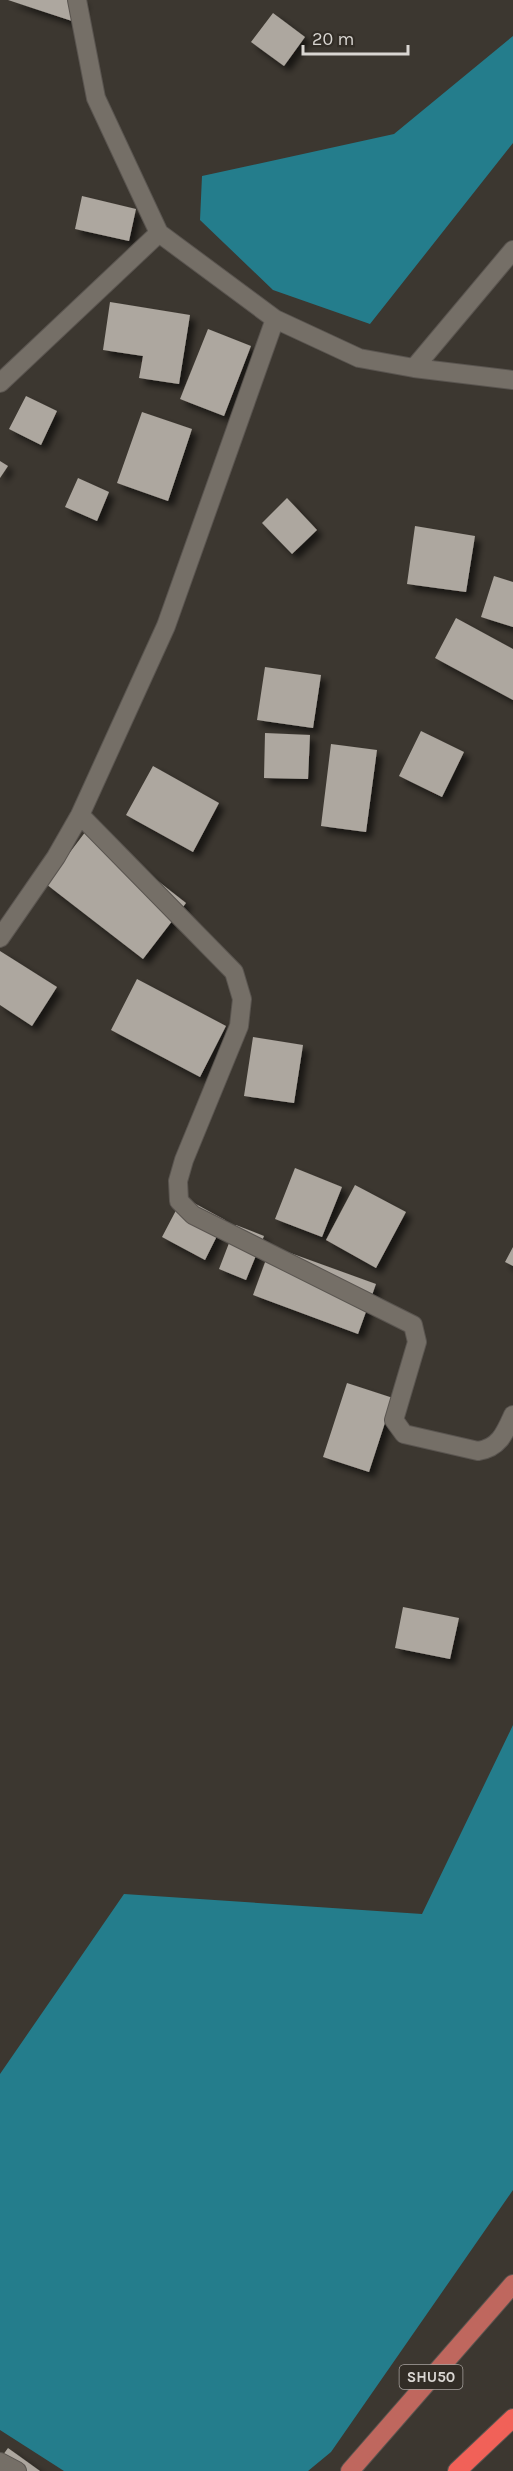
<svg xmlns="http://www.w3.org/2000/svg" width="513" height="2471" viewBox="0 0 513 2471" font-family="Karla,sans-serif">
<style>
.water{fill:#247d8c}
.building{fill:#ada79f;filter:url(#shadow)}
.lines{fill:none;stroke-linecap:round;stroke-linejoin:round}
.street-casing{stroke:#5a5550;stroke-width:20}
.primary-casing{stroke:#5a5550;stroke-width:20}
.highway-casing{stroke:#5a5550;stroke-width:20}
.street{stroke:#756f67;stroke-width:18}
.primary{stroke:#bf675e;stroke-width:18}
.highway{stroke:#f16158;stroke-width:18}
.labels{text-anchor:middle;dominant-baseline:central;stroke-width:6;stroke-linejoin:round;paint-order:stroke}
.shield{fill:#322d26;stroke:#a7a39e;stroke-width:1.5}
.shield-label{font-size:15px;font-weight:bold;fill:#d9d6d2}
</style>
<defs>
<filter id="shadow"><feDropShadow dx="5.5" dy="5.5" stdDeviation="3" flood-color="#0009"/></filter>
</defs>
<rect width="100%" height="100%" fill="#3c3730"/>
<path class="water" d="M 513,36 L 513,143 L 370,324 L 273,290 L 200,220 L 202,176 L 394,134 Z
M 513,1725 L 513,2190 L 331,2452 L 308,2471 L 64,2471 L 0,2430 L 0,2074 L 124,1894 L 422,1914 Z"/>
<path class="building" d="M 8,0 L 83,0 L 75,22 Z
M 273,13 L 305,37 L 284,66 L 251,42 Z
M 82,196 L 136,209 L 129,241 L 75,229 Z
M 110,302 L 190,315 L 179,384 L 139,378 L 143,356 L 103,350 Z
M 208,329 L 251,346 L 224,416 L 180,399 Z
M 26,396 L 57,411 L 41,445 L 9,429 Z
M 142,412 L 192,429 L 168,501 L 117,483 Z
M 0,461 L 8,466 L 0,478 Z
M 78,478 L 109,492 L 97,521 L 65,507 Z
M 287,498 L 317,530 L 292,554 L 262,523 Z
M 415,526 L 475,536 L 466,592 L 407,584 Z
M 494,576 L 513,582 L 513,627 L 481,617 Z
M 456,618 L 513,649 L 513,700 L 435,658 Z
M 265,667 L 321,675 L 313,728 L 257,720 Z
M 421,731 L 464,752 L 442,797 L 399,776 Z
M 265,733 L 310,735 L 308,779 L 264,778 Z
M 331,744 L 377,750 L 366,832 L 321,826 Z
M 153,766 L 219,803 L 193,852 L 126,815 Z
M 89,827 L 186,903 L 143,959 L 46,884 Z
M 0,951 L 57,987 L 32,1026 L 0,1005 Z
M 137,979 L 226,1026 L 200,1077 L 111,1030 Z
M 253,1037 L 303,1045 L 294,1103 L 244,1096 Z
M 295,1168 L 342,1187 L 322,1237 L 275,1219 Z
M 355,1185 L 406,1212 L 376,1268 L 326,1240 Z
M 183,1197 L 225,1220 L 205,1260 L 162,1237 Z
M 236,1225 L 264,1236 L 246,1280 L 219,1269 Z
M 271,1246 L 376,1284 L 358,1334 L 253,1295 Z
M 513,1247 L 513,1266 L 505,1262 Z
M 347,1383 L 393,1398 L 369,1472 L 323,1457 Z
M 403,1607 L 459,1618 L 450,1659 L 395,1648 Z
M 8,2448 L 40,2471 L 0,2471 L 0,2459 Z"/>
<g class="lines">
<g class="street-casing">
<path id="street" d="M 77,0 L 96,98 L 159,233 L 275,319 L 359,358 L 414,368 L 513,380
M 414,368 L 513,250
M 0,383 L 159,233
M 80,815 L 234,972 L 242,999 L 239,1026 L 184,1160 L 178,1181 L 179,1201 L 193,1215 L 413,1325 L 417,1342 L 394,1420 L 404,1434 L 478,1451 C 499,1448 505,1433 513,1415
M 0,938 L 56,857 L 80,815 L 166,626 L 275,319
M 0,2462 L 17,2471"/>
</g>
<g class="primary-casing">
<path id="primary" d="M 350,2471 L 513,2284"/>
</g>
<g class="highway-casing">
<path id="highway" d="M 457,2471 L 513,2418"/>
</g>
<use href="#street" class="street"/>
<use href="#primary" class="primary"/>
<use href="#highway" class="highway"/>
</g>
<g class="labels">
<rect class="shield" x="399.5" y="2365" width="63" height="24" rx="4.5"/>
<g class="shield-label">
<text x="431" y="2377">SHU50</text>
</g>
</g>
<path d="M303 45v9h105v-9" fill="none" stroke="#d9d6d2" stroke-width="3"/>
<text x="312" y="45" font-size="18" fill="#d9d6d2" stroke="#322d26" stroke-width="4.5" paint-order="stroke">20 m</text>
</svg>
